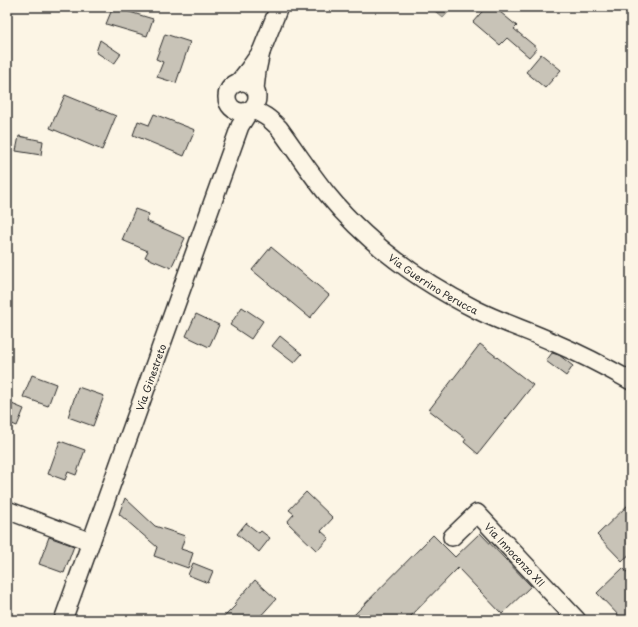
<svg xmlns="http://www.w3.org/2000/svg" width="638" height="627" viewBox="0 0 638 627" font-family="'Playpen Sans',sans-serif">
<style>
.water{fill:url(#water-rules);stroke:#7d7b74}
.building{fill:#c8c3b7;stroke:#2b2b2b}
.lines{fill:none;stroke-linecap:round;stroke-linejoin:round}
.minor-casing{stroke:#2b2b2b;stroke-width:20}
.minor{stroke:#fcf5e5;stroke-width:17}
.labels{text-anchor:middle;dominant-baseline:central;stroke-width:3;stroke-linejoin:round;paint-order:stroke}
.street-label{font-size:10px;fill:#2b2b2b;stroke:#fcf5e5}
</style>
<defs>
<pattern id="water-rules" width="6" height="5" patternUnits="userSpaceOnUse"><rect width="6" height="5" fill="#b4b0a5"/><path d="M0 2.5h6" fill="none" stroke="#938f87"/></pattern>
</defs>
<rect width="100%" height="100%" fill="#fcf5e5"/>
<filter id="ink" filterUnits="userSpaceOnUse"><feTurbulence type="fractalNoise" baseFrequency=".025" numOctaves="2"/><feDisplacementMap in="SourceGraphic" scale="8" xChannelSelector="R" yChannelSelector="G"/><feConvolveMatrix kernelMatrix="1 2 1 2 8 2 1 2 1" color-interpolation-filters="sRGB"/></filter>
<g filter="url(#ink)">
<path class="water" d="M 430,7 L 453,7 L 443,18 Z"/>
<path class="building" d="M 113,7 L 153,19 L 147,36 L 106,24 Z
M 486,7 L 494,7 L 517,26 L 514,29 L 537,48 L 529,57 L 507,38 L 500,45 L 473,22 Z
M 165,34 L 190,42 L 176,83 L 157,77 L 163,62 L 156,59 Z
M 100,40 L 121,54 L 114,64 L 96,52 Z
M 541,54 L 561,70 L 545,88 L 526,72 Z
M 65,95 L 116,116 L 102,150 L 50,128 Z
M 154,114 L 195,130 L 184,156 L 133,135 L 138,121 L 149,125 Z
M 19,136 L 43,141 L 41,155 L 16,151 Z
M 135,209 L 149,214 L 146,221 L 185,238 L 171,268 L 145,257 L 148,251 L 122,240 Z
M 271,247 L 329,295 L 310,318 L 252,270 Z
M 242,307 L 263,321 L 251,339 L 230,325 Z
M 196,314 L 219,325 L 209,347 L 186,336 Z
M 280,336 L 302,354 L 294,363 L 272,346 Z
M 480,344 L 533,385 L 478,454 L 464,442 L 466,439 L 429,410 Z
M 552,353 L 559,355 L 573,366 L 566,376 L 546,361 Z
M 32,375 L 56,384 L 48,406 L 23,397 Z
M 78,387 L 104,396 L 93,426 L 68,417 Z
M 7,402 L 24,409 L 17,426 L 7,422 Z
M 60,441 L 85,450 L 76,475 L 68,472 L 65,480 L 48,474 Z
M 306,492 L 333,518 L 321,531 L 329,538 L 317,551 L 287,522 L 294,514 L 289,510 Z
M 125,498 L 155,526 L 185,536 L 181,549 L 193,553 L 188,568 L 154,556 L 157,547 L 119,514 Z
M 631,502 L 631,553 L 622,561 L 597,535 Z
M 246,523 L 259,533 L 261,531 L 270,538 L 259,552 L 237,534 Z
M 480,533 L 531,586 L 502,614 L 458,568 L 407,620 L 349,620 L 433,535 L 455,557 Z
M 49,537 L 74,546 L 64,573 L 39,564 Z
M 193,563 L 213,571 L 208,583 L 188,575 Z
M 623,568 L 631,576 L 631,620 L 623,620 L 597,593 Z
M 255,580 L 276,599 L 257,620 L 221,620 L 236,605 L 234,604 Z"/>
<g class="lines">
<g class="minor-casing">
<g id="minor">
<path d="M 261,52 L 279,7"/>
<circle cx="242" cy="97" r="15"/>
<path d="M 238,83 L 249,69 L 261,52 L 257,71 L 255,89"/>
<path d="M 7,510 L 91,542"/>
<path id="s1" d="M 452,537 L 477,513 L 577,620"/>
<path id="s2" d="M 63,620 L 240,126 L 250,110 C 262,112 270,119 279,128 C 295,150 310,173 327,194 C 367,243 421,282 477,310 C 503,323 530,331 555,343 C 581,354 606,367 631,381"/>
</g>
</g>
<use href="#minor" class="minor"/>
</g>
</g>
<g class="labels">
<g class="street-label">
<text stroke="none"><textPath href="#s2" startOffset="800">Via Guerrino Perucca</textPath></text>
<text stroke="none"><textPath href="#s2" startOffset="258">Via Ginestreto</textPath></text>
<text stroke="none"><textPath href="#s1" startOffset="91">Via Innocenzo XII</textPath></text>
</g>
</g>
<rect width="638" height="627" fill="none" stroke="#fcf5e5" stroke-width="24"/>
<rect x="12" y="12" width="614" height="603" fill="none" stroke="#2b2b2b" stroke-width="1.5" filter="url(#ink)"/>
</svg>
